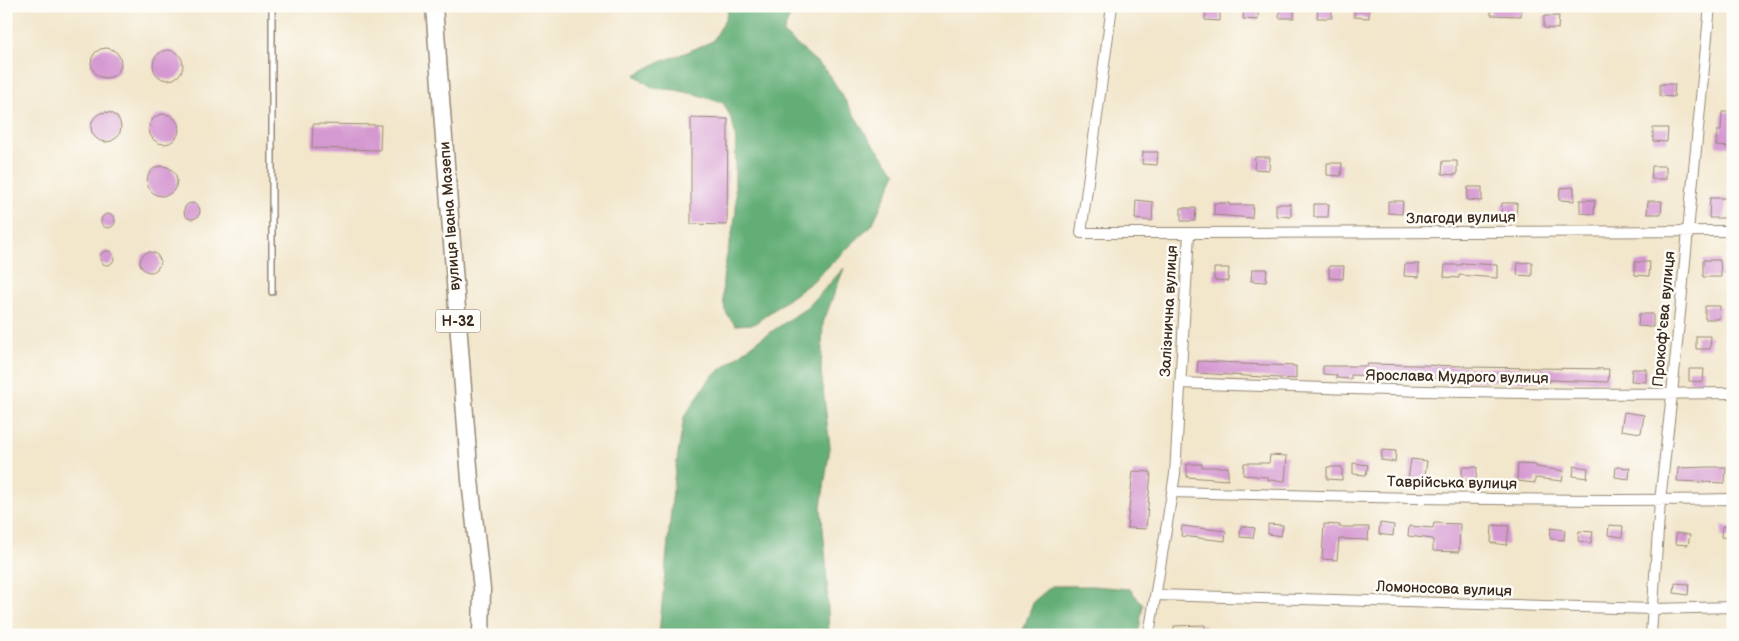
<svg xmlns="http://www.w3.org/2000/svg" width="1739" height="641" viewBox="0 0 1739 641" font-family="'Balsamiq Sans',sans-serif">
<style>
.forest{fill:#64ae77;stroke:#506c4a}
.building{fill:#d599d1}
.lines{fill:none;stroke-linecap:round;stroke-linejoin:round}
.service-casing{stroke:#968874;stroke-width:8}
.minor-casing{stroke:#968874;stroke-width:12}
.primary-casing{stroke:#968874;stroke-width:19}
.service{stroke:#fff;stroke-width:5}
.minor{stroke:#fff;stroke-width:10}
.primary{stroke:#fff;stroke-width:16}
.labels{text-anchor:middle;dominant-baseline:central;stroke-width:5;stroke-linejoin:round;paint-order:stroke}
.shield{fill:#fdfcf7;stroke:#75695f;stroke-width:1}
.shield-label{font-size:14px;font-weight:bold;fill:#3b2a1e}
.street-label{font-size:15px;fill:#3b2a1e;stroke:#fdfcf7}
</style>
<rect width="100%" height="100%" fill="#fdfcf7"/>
<filter id="ink" filterUnits="userSpaceOnUse"><feTurbulence type="fractalNoise" baseFrequency=".02" numOctaves="2"/><feDisplacementMap in="SourceGraphic" scale="10" xChannelSelector="R" yChannelSelector="G"/><feConvolveMatrix kernelMatrix="1 2 1 2 8 2 1 2 1" color-interpolation-filters="sRGB"/></filter>
<filter id="wash" filterUnits="userSpaceOnUse"><feTurbulence type="fractalNoise" baseFrequency=".0096" numOctaves="4" result="noise"/><feDisplacementMap in="SourceGraphic" scale="20" xChannelSelector="R" yChannelSelector="G"/><feGaussianBlur stdDeviation="1.12" result="paint"/><feColorMatrix in="noise" values="0 0 0 0 0 0 0 0 0 0 0 0 0 0 0 0 0 1.4 0 .05"/><feComposite in="paint" operator="in"/></filter>
<g filter="url(#wash)">
<rect width="100%" height="100%" fill="#f2e6cb"/>
<path class="forest" d="M 729,6 L 794,6 L 783,33 L 827,71 L 869,139 L 896,173 L 872,225 L 812,282 L 754,324 L 735,325 C 732,320 726,315 725,309 C 717,276 732,244 736,211 C 737,203 735,193 735,185 C 734,153 742,132 723,103 L 698,95 L 676,90 L 653,88 L 635,75 L 657,63 L 685,53 L 713,41 L 725,20 Z
M 844,268 L 823,323 L 821,372 L 830,447 L 821,507 L 826,562 L 829,635 L 659,635 L 674,479 L 684,417 L 711,377 L 759,340 L 808,307 Z
M 1052,586 L 1092,586 L 1130,589 L 1143,605 L 1138,635 L 1021,635 L 1034,601 Z"/>
<g id="blocks">
<path class="building" d="M 1244,6 L 1258,6 L 1258,20 L 1243,19 Z
M 1280,6 L 1294,6 L 1294,18 L 1279,18 Z
M 1318,6 L 1332,6 L 1332,18 L 1317,18 Z
M 1355,6 L 1369,6 L 1369,18 L 1354,17 Z
M 1491,6 L 1521,6 L 1521,16 L 1491,15 Z
M 1206,8 L 1220,8 L 1220,21 L 1205,20 Z
M 1544,16 L 1559,16 L 1558,29 L 1544,28 Z
M91 63a15 15 0 1 1 30 0a15 15 0 1 1-30 0Z
M153 65a15 15 0 1 1 30 0a15 15 0 1 1-30 0Z
M 1660,84 L 1675,84 L 1674,97 L 1660,96 Z
M 1722,112 L 1733,112 L 1731,147 L 1716,146 L 1717,131 L 1721,131 Z
M91 127a15 15 0 1 1 30 0a15 15 0 1 1-30 0Z
M149 129a15 15 0 1 1 30 0a15 15 0 1 1-30 0Z
M 691,118 L 728,119 L 727,225 L 691,224 Z
M 313,124 L 381,125 L 380,150 L 312,148 Z
M 1653,128 L 1668,128 L 1667,142 L 1653,141 Z
M 1143,152 L 1158,152 L 1157,165 L 1142,164 Z
M 1255,157 L 1270,157 L 1269,170 L 1254,169 Z
M 1443,161 L 1457,161 L 1457,175 L 1442,174 Z
M 1327,163 L 1342,163 L 1341,176 L 1327,175 Z
M 1652,166 L 1666,166 L 1666,179 L 1651,179 Z
M147 181a15 15 0 1 1 30 0a15 15 0 1 1-30 0Z
M 1468,187 L 1482,187 L 1482,201 L 1467,200 Z
M 1574,187 L 1574,201 L 1559,200 L 1560,188 Z
M 1710,198 L 1726,198 L 1725,218 L 1709,218 Z
M 1136,200 L 1153,202 L 1152,221 L 1135,219 Z
M 1580,200 L 1595,200 L 1594,214 L 1580,213 Z
M 1388,201 L 1403,201 L 1402,214 L 1388,213 Z
M 1648,201 L 1662,201 L 1661,214 L 1647,214 Z
M184 211a8 8 0 1 1 16 0a8 8 0 1 1-16 0Z
M 1214,203 L 1229,203 L 1229,205 L 1253,205 L 1252,218 L 1214,215 Z
M 1502,203 L 1517,203 L 1516,216 L 1501,216 Z
M 1276,204 L 1291,204 L 1291,217 L 1276,216 Z
M 1314,204 L 1329,204 L 1328,217 L 1314,217 Z
M 1181,208 L 1196,208 L 1195,221 L 1181,221 Z
M101 221a7 7 0 1 1 14 0a7 7 0 1 1-14 0Z
M100 258a7 7 0 1 1 14 0a7 7 0 1 1-14 0Z
M140 262a10 10 0 1 1 20 0a10 10 0 1 1-20 0Z
M 1703,260 L 1720,260 L 1721,277 L 1703,277 Z
M 1532,262 L 1532,276 L 1517,275 L 1518,263 Z
M 1635,262 L 1650,262 L 1649,276 L 1635,275 Z
M 1462,263 L 1497,265 L 1497,278 L 1459,275 L 1459,278 L 1444,277 L 1445,265 L 1462,265 Z
M 1405,264 L 1419,264 L 1419,277 L 1404,276 Z
M 1329,266 L 1344,266 L 1343,279 L 1329,278 Z
M 1214,268 L 1229,268 L 1228,281 L 1214,280 Z
M 1252,269 L 1267,269 L 1266,282 L 1251,281 Z
M 1705,306 L 1720,306 L 1719,319 L 1705,319 Z
M 1639,314 L 1653,314 L 1653,327 L 1638,326 Z
M 1696,336 L 1711,336 L 1710,349 L 1696,349 Z
M 1198,361 L 1240,363 L 1240,364 L 1296,366 L 1296,379 L 1197,373 Z
M 1367,364 L 1465,366 L 1465,367 L 1609,369 L 1608,382 L 1550,380 L 1550,382 L 1493,380 L 1493,381 L 1351,375 L 1351,379 L 1336,378 L 1337,375 L 1323,374 L 1323,366 L 1367,366 Z
M 1632,369 L 1646,369 L 1646,382 L 1631,381 Z
M 1689,369 L 1704,369 L 1703,382 L 1689,381 Z
M 1624,412 L 1644,415 L 1641,433 L 1621,430 Z
M 1382,450 L 1396,451 L 1395,462 L 1381,460 Z
M 1270,455 L 1287,456 L 1285,481 L 1268,480 L 1268,477 L 1243,475 L 1244,463 L 1269,463 Z
M 1411,459 L 1427,461 L 1424,482 L 1408,480 Z
M 1353,463 L 1368,465 L 1366,475 L 1353,474 Z
M 1187,464 L 1202,464 L 1202,467 L 1228,467 L 1228,480 L 1187,477 Z
M 1518,464 L 1536,465 L 1536,467 L 1564,471 L 1562,481 L 1535,478 L 1535,483 L 1517,481 Z
M 1574,466 L 1588,468 L 1587,478 L 1573,476 Z
M 1327,467 L 1342,467 L 1342,480 L 1327,479 Z
M 1462,467 L 1477,467 L 1476,481 L 1462,480 Z
M 1616,467 L 1630,468 L 1629,479 L 1615,477 Z
M 1711,467 L 1726,467 L 1725,483 L 1677,481 L 1678,468 Z
M 1133,471 L 1151,472 L 1146,529 L 1127,528 Z
M 1380,523 L 1394,525 L 1393,536 L 1379,534 Z
M 1434,523 L 1460,524 L 1459,552 L 1433,551 L 1433,539 L 1408,536 L 1409,526 L 1433,528 Z
M 1268,524 L 1283,525 L 1281,536 L 1268,534 Z
M 1324,524 L 1340,525 L 1339,527 L 1369,527 L 1368,540 L 1339,539 L 1337,560 L 1322,559 Z
M 1492,525 L 1509,526 L 1507,545 L 1491,543 Z
M 1609,525 L 1623,526 L 1622,537 L 1608,535 Z
M 1182,526 L 1226,531 L 1225,541 L 1181,536 Z
M 1241,526 L 1255,528 L 1253,538 L 1240,537 Z
M 1722,526 L 1733,528 L 1733,538 L 1721,537 Z
M 1551,528 L 1565,530 L 1564,540 L 1550,539 Z
M 1579,531 L 1593,532 L 1591,543 L 1578,541 Z
M 1676,533 L 1690,535 L 1688,545 L 1675,544 Z
M 1675,583 L 1689,584 L 1688,595 L 1674,593 Z
M 1205,625 L 1205,635 L 1174,635 L 1174,626 Z"/>
</g>
</g>
<g filter="url(#ink)">
<use href="#blocks" fill-opacity="0" stroke="#968874" stroke-width="1"/>
<g class="lines">
<g class="service-casing">
<path id="service" d="M 272,6 L 272,292"/>
</g>
<g class="minor-casing">
<path id="minor" d="M 1112,6 L 1081,233 L 1189,233 L 1175,474 L 1149,635
M 1189,233 L 1733,231
M 1180,383 C 1364,390 1548,396 1733,393
M 1172,492 C 1359,497 1546,502 1733,499
M 1155,595 L 1654,609 L 1733,607
M 1651,635 L 1660,501 L 1672,394 L 1710,6"/>
</g>
<g class="primary-casing">
<path id="primary" d="M 434,6 L 470,480 L 482,589 L 481,635"/>
</g>
<use href="#service" class="service"/>
<use href="#minor" class="minor"/>
<use href="#primary" class="primary"/>
</g>
</g>
<g class="labels">
<rect class="shield" x="435.5" y="309.5" width="45" height="23" rx="4"/>
<g class="shield-label">
<text x="458" y="321">Н-32</text>
</g>
<g class="street-label">
<text transform="translate(450 216) rotate(-94)">вулиця Івана Мазепи</text>
<text transform="translate(1461 218) rotate(-1)">Злагоди вулиця</text>
<text transform="translate(1169 311) rotate(-87)">Залізнична вулиця</text>
<text transform="translate(1664 319) rotate(-85)">Прокоф'єва вулиця</text>
<text transform="translate(1457 377) rotate(1)">Ярослава Мудрого вулиця</text>
<text transform="translate(1452 483) rotate(1)">Таврійська вулиця</text>
<text transform="translate(1444 589) rotate(2)">Ломоносова вулиця</text>
</g>
</g>
<rect width="1739" height="641" fill="none" stroke="#fdfcf7" stroke-width="25"/>
</svg>
